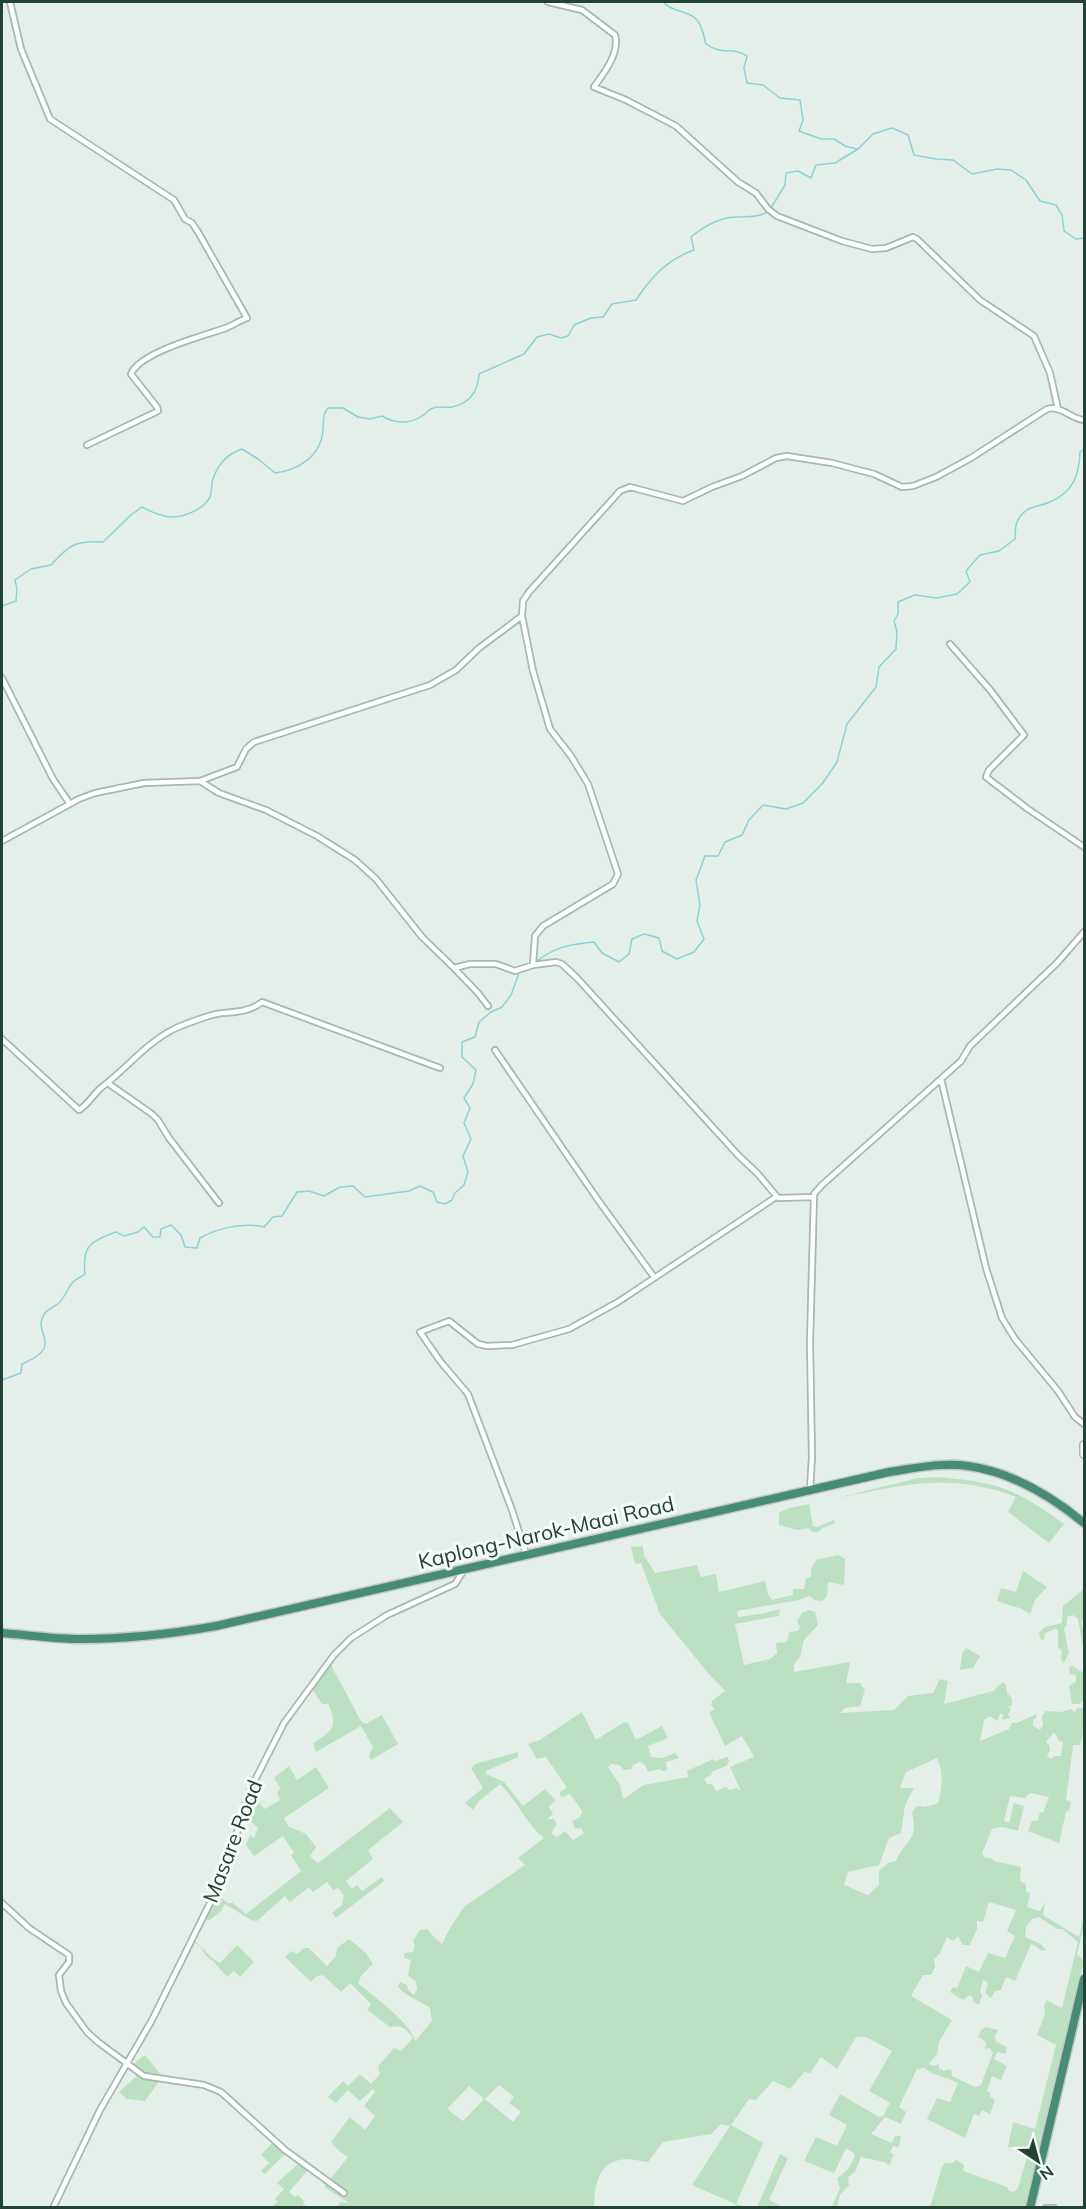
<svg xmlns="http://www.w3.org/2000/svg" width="1086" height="2209" viewBox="0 0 1086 2209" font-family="Mulish,sans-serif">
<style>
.green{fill:#bce1c2;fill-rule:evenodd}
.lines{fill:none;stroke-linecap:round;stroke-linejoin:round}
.stream{stroke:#89d3d7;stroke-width:1.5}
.minor-casing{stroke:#a6b8b0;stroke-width:8}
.secondary-casing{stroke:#a2bbb0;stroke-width:10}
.trunk-casing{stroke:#c1cac7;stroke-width:11}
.minor{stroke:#fff;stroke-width:4.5}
.secondary{stroke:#fff;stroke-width:7}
.trunk{stroke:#488c76;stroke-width:8}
.labels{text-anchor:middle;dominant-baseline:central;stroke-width:6;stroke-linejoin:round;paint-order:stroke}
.street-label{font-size:21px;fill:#224236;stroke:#f5fbf7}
</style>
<rect width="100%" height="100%" fill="#e4efe9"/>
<path class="green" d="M 940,1477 C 956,1479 972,1480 988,1484 C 1016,1490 1041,1507 1064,1524 L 1049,1543 L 1008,1512 L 1016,1497 C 950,1472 904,1485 837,1498 L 918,1478 Z
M 809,1504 L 813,1526 L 817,1527 L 834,1520 L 835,1523 L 821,1529 L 819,1532 L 812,1532 L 808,1528 L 798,1530 L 779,1525 L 779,1513 L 789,1508 Z
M 643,1546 L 644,1556 L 655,1573 L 697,1565 L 701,1577 L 716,1574 L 719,1592 L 765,1581 L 768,1594 L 772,1600 L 793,1595 L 793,1589 L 804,1589 L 806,1578 L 811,1577 L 811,1569 L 816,1560 L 838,1555 L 845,1559 L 844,1585 L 828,1582 L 827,1596 L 822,1601 L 814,1600 L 810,1596 L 799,1600 L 737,1611 L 738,1617 L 761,1614 L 780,1609 L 779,1616 L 735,1624 L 744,1665 L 770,1659 L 777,1653 L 776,1643 L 787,1642 L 789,1632 L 798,1631 L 800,1627 L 797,1621 L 802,1613 L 809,1610 L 815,1612 L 818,1625 L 804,1640 L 800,1657 L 794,1664 L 794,1672 L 850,1662 L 846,1683 L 860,1683 L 865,1690 L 860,1706 L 845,1708 L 840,1713 L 894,1710 L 908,1696 L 933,1693 L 940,1679 L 948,1681 L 944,1704 L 993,1691 L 1003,1682 L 1006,1685 L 1007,1693 L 1012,1698 L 1012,1705 L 1009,1707 L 1011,1710 L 1008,1714 L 1010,1718 L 1002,1720 L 1003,1714 L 1000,1714 L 997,1721 L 990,1716 L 984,1720 L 980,1741 L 1009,1729 L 1012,1723 L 1017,1723 L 1036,1714 L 1037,1717 L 1033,1720 L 1033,1726 L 1040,1730 L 1043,1725 L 1042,1716 L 1046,1711 L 1062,1712 L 1071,1709 L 1074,1712 L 1078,1708 L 1084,1708 L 1084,1731 L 1080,1745 L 1073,1745 L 1066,1800 L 1071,1802 L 1069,1811 L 1066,1812 L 1059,1843 L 1028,1831 L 1032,1821 L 1038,1820 L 1040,1812 L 1043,1813 L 1049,1797 L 1030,1793 L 1025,1798 L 1010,1796 L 1004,1821 L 1009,1823 L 1014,1803 L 1024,1806 L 1018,1831 L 1002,1827 L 992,1829 L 982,1853 L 985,1858 L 991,1858 L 994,1861 L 1021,1867 L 1020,1881 L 1026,1884 L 1026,1891 L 1030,1894 L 1027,1907 L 1040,1911 L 1045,1902 L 1043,1915 L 1079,1937 L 1084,1915 L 1084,1925 L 1077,1954 L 1084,1961 L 1026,2207 L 930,2207 L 942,2167 L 945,2163 L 953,2163 L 956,2160 L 964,2165 L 963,2171 L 1007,2187 L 1009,2191 L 1014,2192 L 1018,2188 L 1028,2154 L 1008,2147 L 1013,2122 L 1035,2129 L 1056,2045 L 1037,2035 L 1045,2014 L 1044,2006 L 1046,2000 L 1062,2008 L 1078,1942 L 1062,1929 L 1057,1929 L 1039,1917 L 1032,1919 L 1026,1927 L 1025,1937 L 1041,1944 L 1046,1950 L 1041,1951 L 1037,1947 L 1031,1944 L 1015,1981 L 1006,1977 L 1001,1990 L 995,1991 L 991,1998 L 985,1993 L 988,1983 L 983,1980 L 980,1992 L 982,1996 L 979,2005 L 974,2002 L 972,1997 L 970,1995 L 963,2000 L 950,1992 L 953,1987 L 957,1988 L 966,1966 L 979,1972 L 988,1953 L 1005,1958 L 1015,1936 L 1007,1931 L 1016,1910 L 989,1902 L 983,1922 L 977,1921 L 977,1929 L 970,1945 L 963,1945 L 958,1937 L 953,1941 L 947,1937 L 940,1953 L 934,1959 L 935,1967 L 931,1975 L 923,1975 L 911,1996 L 952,2020 L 939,2042 L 937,2054 L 929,2064 L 933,2066 L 939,2064 L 939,2068 L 944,2071 L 951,2069 L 952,2076 L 975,2087 L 981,2085 L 993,2053 L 990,2048 L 985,2049 L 986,2042 L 978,2037 L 981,2030 L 986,2027 L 998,2030 L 995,2037 L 996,2042 L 1007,2047 L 1006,2054 L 997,2052 L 994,2059 L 1007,2066 L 1001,2080 L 992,2076 L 987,2091 L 990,2093 L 990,2097 L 995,2100 L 990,2114 L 982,2110 L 979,2116 L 974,2114 L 965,2138 L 927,2119 L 937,2098 L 950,2102 L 958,2083 C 947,2077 933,2076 925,2068 L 917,2069 L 899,2107 L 906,2112 L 901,2124 L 885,2117 L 871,2134 L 892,2143 L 895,2136 L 901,2136 L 899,2147 L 893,2146 L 890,2152 L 894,2155 L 889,2165 L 884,2162 L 861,2157 L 855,2172 L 848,2177 L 849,2185 L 840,2195 L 837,2207 L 832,2207 L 840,2188 L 837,2178 C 847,2172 852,2165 855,2154 L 846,2148 L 834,2173 L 804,2161 L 816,2137 L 837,2146 L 847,2125 L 829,2115 L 840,2094 L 879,2117 L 883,2116 L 890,2103 L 869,2091 L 892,2051 L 866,2037 L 856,2037 L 837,2069 L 821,2057 L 810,2073 L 804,2072 L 790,2089 L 773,2081 L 756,2100 L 749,2099 L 731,2125 L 763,2143 L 736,2204 L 745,2207 L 737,2207 L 735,2204 L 692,2185 L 730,2126 L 721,2124 L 711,2134 L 663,2142 L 648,2162 C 640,2161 627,2158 619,2160 C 596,2165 595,2189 594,2207 L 336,2207 L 341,2202 L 349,2203 L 324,2187 L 348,2157 L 339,2151 L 331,2142 L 350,2117 L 365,2130 L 375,2116 L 364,2106 L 375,2092 L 373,2089 L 360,2101 L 348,2090 L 336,2103 L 328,2097 L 343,2081 L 348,2086 L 360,2074 L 371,2084 L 380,2074 L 378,2066 L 394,2048 L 401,2051 L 413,2038 C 407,2030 402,2024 390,2027 L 367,2010 L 371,2004 L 350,1983 L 341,1992 L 323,1975 L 315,1977 L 311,1982 L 285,1957 L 291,1951 L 297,1954 L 304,1948 L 309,1948 L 327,1966 L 336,1956 L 337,1948 L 349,1939 L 366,1953 L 373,1964 L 361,1976 L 358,1983 C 373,1996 411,2023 415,2041 L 432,2021 L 430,2008 C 419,2000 407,1997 398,1987 L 400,1982 L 407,1985 L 408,1990 L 414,1995 L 417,1989 L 416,1982 L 408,1975 L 411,1960 L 404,1958 L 404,1953 L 413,1952 L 415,1946 L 413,1941 L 420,1930 L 428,1929 L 431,1934 L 442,1944 L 450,1928 L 464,1907 L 525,1865 L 518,1858 L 544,1838 C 526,1824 517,1800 500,1784 L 479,1801 L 473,1810 L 465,1803 L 483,1788 L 471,1768 L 475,1764 L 518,1752 L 518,1757 L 486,1771 L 486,1774 L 504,1782 L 523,1806 L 545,1789 L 555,1800 L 549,1807 L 553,1814 L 547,1819 L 554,1819 L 557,1825 L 553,1829 L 552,1834 L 557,1837 L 565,1831 L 573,1840 L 584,1833 L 581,1828 L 575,1829 L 572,1821 L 580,1817 L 582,1811 L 570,1794 L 562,1797 L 560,1795 L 560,1792 L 567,1788 L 546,1757 L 537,1759 L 528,1744 L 540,1740 L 582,1712 L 596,1740 L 624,1722 L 628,1723 L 636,1740 L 662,1726 L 668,1738 L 648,1746 L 651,1757 L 662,1758 L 675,1753 L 679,1758 L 666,1762 L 667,1770 L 664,1771 L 659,1769 L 648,1772 L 645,1765 L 640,1762 L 633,1765 L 631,1769 L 624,1770 L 619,1765 L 611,1764 L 608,1767 L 620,1785 L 623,1799 L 644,1785 L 688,1777 L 687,1771 L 713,1759 L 715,1761 L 728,1757 L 729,1762 L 726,1766 L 711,1772 L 712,1774 L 704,1779 L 707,1784 L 712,1784 L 716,1791 L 726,1787 L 730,1790 L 736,1788 L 741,1791 L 730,1767 L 754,1757 L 742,1736 L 725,1746 L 709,1712 L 715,1709 L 711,1705 L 712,1701 L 725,1691 L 708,1673 L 660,1614 L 641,1563 L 635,1564 L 631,1547 ZM 1053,1733 L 1056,1734 L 1058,1740 L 1063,1742 L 1061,1756 L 1054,1756 L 1051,1759 L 1047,1756 L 1050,1750 L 1049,1745 L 1046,1742 ZM 937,1758 C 944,1773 942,1787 938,1803 L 925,1807 L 917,1806 L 912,1812 C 919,1842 905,1839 896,1861 L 888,1863 L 879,1871 L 879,1885 L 868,1895 L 844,1885 L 848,1872 L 879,1865 L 889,1838 L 901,1833 L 905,1805 L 914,1788 L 900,1788 L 906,1772 ZM 499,2085 L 514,2097 L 509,2103 L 521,2112 L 513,2122 L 485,2099 ZM 469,2086 L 484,2099 L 463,2121 L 447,2109 Z
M 1023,1571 L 1047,1587 L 1035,1600 L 1030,1614 L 1022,1609 L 997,1601 L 1001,1588 L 1016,1592 Z
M 1084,1589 L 1084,1618 L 1081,1621 L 1084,1634 L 1084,1645 L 1083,1647 C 1081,1641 1080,1627 1078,1619 L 1073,1615 L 1067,1617 L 1067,1625 L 1064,1629 L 1069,1653 L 1063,1664 L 1061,1658 L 1062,1651 L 1058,1647 L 1058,1630 L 1055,1629 L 1045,1633 L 1044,1640 L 1040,1639 L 1039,1633 L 1045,1627 L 1062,1623 L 1063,1606 Z
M 966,1648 L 980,1656 L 973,1668 L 960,1670 L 962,1654 Z
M 331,1665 L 361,1721 L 366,1724 L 382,1715 L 398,1744 L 371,1760 L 369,1756 L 373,1747 L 361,1726 L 316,1752 L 313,1743 C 332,1731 339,1727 328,1704 L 322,1704 L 312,1689 Z
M 1072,1666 L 1084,1673 L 1084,1700 L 1079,1704 L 1072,1704 L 1069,1686 L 1076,1682 L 1076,1675 L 1070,1674 L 1069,1668 Z
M 289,1766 L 297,1780 L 316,1767 L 329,1788 L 284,1818 L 288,1826 L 306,1834 L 316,1847 L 310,1856 L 318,1863 L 390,1808 L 403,1822 L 368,1850 L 373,1859 L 346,1881 L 352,1889 L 357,1885 L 362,1891 L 382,1877 L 384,1881 L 336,1918 L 332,1913 L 342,1905 L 344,1896 L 338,1888 L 333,1890 L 327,1882 L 313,1892 L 309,1887 L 290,1902 L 285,1896 L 257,1921 L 251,1920 L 225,1904 L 221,1911 L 210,1920 L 205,1919 L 218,1894 L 228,1903 L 233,1903 L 246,1914 L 301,1871 L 291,1855 L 294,1853 L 283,1836 L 254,1856 L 246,1845 L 250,1835 L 254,1838 L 258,1828 L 244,1815 L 251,1795 L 265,1809 L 280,1800 L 277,1792 L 281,1789 L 274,1778 Z
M 194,1940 L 213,1959 L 220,1963 L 237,1945 L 254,1962 L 240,1977 L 234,1971 L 227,1977 L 213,1961 L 206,1956 L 200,1946 L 193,1942 Z
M 145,2055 L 162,2076 L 145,2074 L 133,2064 Z
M 138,2075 L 147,2079 L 160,2080 L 145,2101 L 127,2099 L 119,2092 Z
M 273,2142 L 286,2153 L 265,2174 L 261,2171 L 269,2163 L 261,2155 Z
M 780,2154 L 788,2158 L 769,2200 L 783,2207 L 757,2207 Z
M 299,2163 L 308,2170 L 289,2192 L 295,2197 L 298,2195 L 304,2201 L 303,2204 L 308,2207 L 272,2207 L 278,2202 L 275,2199 L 284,2189 L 277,2183 Z"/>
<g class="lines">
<path class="stream" d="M 663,2 C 673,14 693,9 700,25 C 703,30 704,38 706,44 C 723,56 732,46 747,56 L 744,68 L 747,83 L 763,85 L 780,98 L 800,100 L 803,120 L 799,131 L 821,139 L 834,139 L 845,146 L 857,149
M 771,208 L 785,185 L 786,173 L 798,171 L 811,178 L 816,165 L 835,163 L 858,149 L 873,134 L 892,128 L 908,135 L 914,155 L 936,159 L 953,160 L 972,174 L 997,169 L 1011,170 L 1026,180 L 1040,201 L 1056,205 L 1062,215 L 1064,231 L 1076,239 L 1084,238
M 2,606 L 16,601 L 17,589 L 15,580 L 31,569 L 51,565 C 69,545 76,540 103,542 L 131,515 L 142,507 C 151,512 162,517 173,517 C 185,517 205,508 210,497 C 212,492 211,484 213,479 C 218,464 227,454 242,449 L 258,459 L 275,473 C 299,470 321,456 323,430 C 324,420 322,416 328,408 L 343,408 L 358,417 L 370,419 L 382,416 C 394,423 409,425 422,416 C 426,414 429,409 433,408 C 439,406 446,408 452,407 C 471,403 478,391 479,374 L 524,354 L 537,337 L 549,334 L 561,338 L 568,336 L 574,325 L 591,318 L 603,317 L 612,304 L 636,300 C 651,277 668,259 694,250 L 691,237 C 703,227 719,218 735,217 C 749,216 754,218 768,212
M 536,962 C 554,947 571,944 594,942 L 602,953 L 619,962 L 629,954 L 632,939 L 644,934 L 659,938 L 662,951 L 677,959 L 694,952 L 704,939 L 697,921 L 700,905 L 696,880 L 705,856 L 718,856 L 725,842 L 742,835 L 749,820 L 763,805 L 786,809 L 803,803 L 822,784 L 837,762 L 847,724 L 876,687 L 879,667 L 896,649 L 897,632 L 894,621 L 898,614 L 898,602 L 915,595 L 937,598 L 957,594 L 970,582 L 966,571 L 980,555 L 999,551 L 1015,539 C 1015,533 1015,525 1018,520 C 1026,505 1037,508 1050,502 C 1073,492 1079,476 1080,452 L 1084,449
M 2,1380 L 21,1373 L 22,1364 C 67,1345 30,1334 45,1313 C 49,1308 56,1306 60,1302 C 65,1296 68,1288 73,1282 C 76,1279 81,1277 85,1274 C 82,1246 90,1241 116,1232 L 124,1236 L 138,1232 L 144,1227 L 153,1237 L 160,1237 L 161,1229 L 171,1225 L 181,1235 L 185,1247 L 197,1248 L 200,1238 C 218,1228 244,1222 264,1227 L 273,1217 L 282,1216 L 297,1192 L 309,1191 L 324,1196 L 340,1187 L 353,1186 L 365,1197 L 409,1191 L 420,1186 L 433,1192 L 437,1202 L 445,1204 L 452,1200 L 455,1193 L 464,1185 L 468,1172 L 463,1156 L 471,1139 L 464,1123 L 470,1108 L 464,1098 L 473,1084 L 476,1070 L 462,1057 L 462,1042 L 475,1037 L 479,1022 L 491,1012 L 502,1007 L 511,995 L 519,973 L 528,969"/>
<g class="minor-casing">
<path id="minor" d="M 10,2 L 21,49 L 50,119 L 174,200 L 185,219 L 192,223 L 198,232 L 247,318 C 239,321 233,325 226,328 C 203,336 140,352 131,374 L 157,407 L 158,411 L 87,445
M 548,2 L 582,10 L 615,35 C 620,53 604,73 594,87 L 626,100 L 676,126 L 738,182 L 756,193 L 768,209 L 777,216 L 842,241 L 872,249 L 886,248 L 913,237 L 917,239 L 980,300 L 1034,336 L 1050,373 L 1058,409
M 950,644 L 991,691 L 1024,735 L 989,770 L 986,777 L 1028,809 L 1084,847
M 2,678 L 53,779 L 70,804
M 200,781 L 219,793 L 266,810 L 317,836 L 355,860 L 376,879 L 422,937 L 454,968 L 470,964 L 496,964 L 515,971 L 533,965 L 556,962 L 562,964 L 577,978 L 738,1155 L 758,1174 L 778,1198 L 813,1197
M 2,841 L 79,799 L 95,793 L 144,783 L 200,781 L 237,767 L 246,749 L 254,742 L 430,685 L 456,670 L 479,648 L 522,616
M 533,965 L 535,936 L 543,926 L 613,884 L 618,874 L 588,784 L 571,756 L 550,729 L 533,671 L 522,616 L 523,601 L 529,592 L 620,491 L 630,487 L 683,501 L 712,487 L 742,476 L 776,458 L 787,456 L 832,463 L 874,474 L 902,487 L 913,486 L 936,477 L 971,458 L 1047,409 C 1061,405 1071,419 1084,420
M 454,968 L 478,993 L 488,1006
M 2,1039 L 79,1110 C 88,1105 94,1093 102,1087 C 126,1069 146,1043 174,1029 C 182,1025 214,1013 223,1013 C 237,1012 251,1011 262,1002 L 440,1068
M 495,1050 L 598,1200 L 654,1277
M 941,1079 L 986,1268 L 1002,1318 L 1015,1339 L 1058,1391 L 1075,1417 L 1084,1424
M 109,1084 L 152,1114 L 158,1120 L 169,1138 L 219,1203
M 810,1490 L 812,1457 L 810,1343 L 814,1194 L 822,1185 L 961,1061 L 970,1046 L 1057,963 L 1084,932
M 526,1554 L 512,1510 L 468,1394 L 440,1361 L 420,1332 L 449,1321 L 478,1344 L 487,1346 L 512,1345 L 569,1329 L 618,1302 L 776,1197
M 2,1903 L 29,1928 L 69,1955 L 69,1962 L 59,1975 L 61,1991 L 66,2003 L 87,2032 L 98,2042 L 144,2076 L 204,2085 L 221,2092 L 285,2150 L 344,2193
M 53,2208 L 100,2110 L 152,2020 L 217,1889 L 228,1861 L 251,1788 L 284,1723 L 334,1655 L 351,1638 L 387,1615 L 455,1584 L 464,1570
M 1046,2208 L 1054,2208"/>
</g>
<g class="secondary-casing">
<path id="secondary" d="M 1084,1445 L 1084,1454"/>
</g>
<g class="trunk-casing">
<path id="trunk" d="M 2,1633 C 28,1635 54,1639 81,1639 C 127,1639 171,1634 216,1626 L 889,1472 C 915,1468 942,1462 968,1466 C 1012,1472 1051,1496 1084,1523
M 1030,2208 L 1084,1979"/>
</g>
<use href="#minor" class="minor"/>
<use href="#secondary" class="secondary"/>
<use href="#trunk" class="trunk"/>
</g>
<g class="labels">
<g class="street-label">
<text transform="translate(546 1532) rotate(-13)">Kaplong-Narok-Maai Road</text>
<text transform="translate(232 1841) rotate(-69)">Masare Road</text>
</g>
</g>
<rect width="1086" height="2209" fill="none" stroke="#224236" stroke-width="6"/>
<g transform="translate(1038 2161) rotate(144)" stroke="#f5fbf7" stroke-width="4.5" paint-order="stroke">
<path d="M0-4.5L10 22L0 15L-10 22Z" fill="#224236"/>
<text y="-9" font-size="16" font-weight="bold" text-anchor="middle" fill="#224236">N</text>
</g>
</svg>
